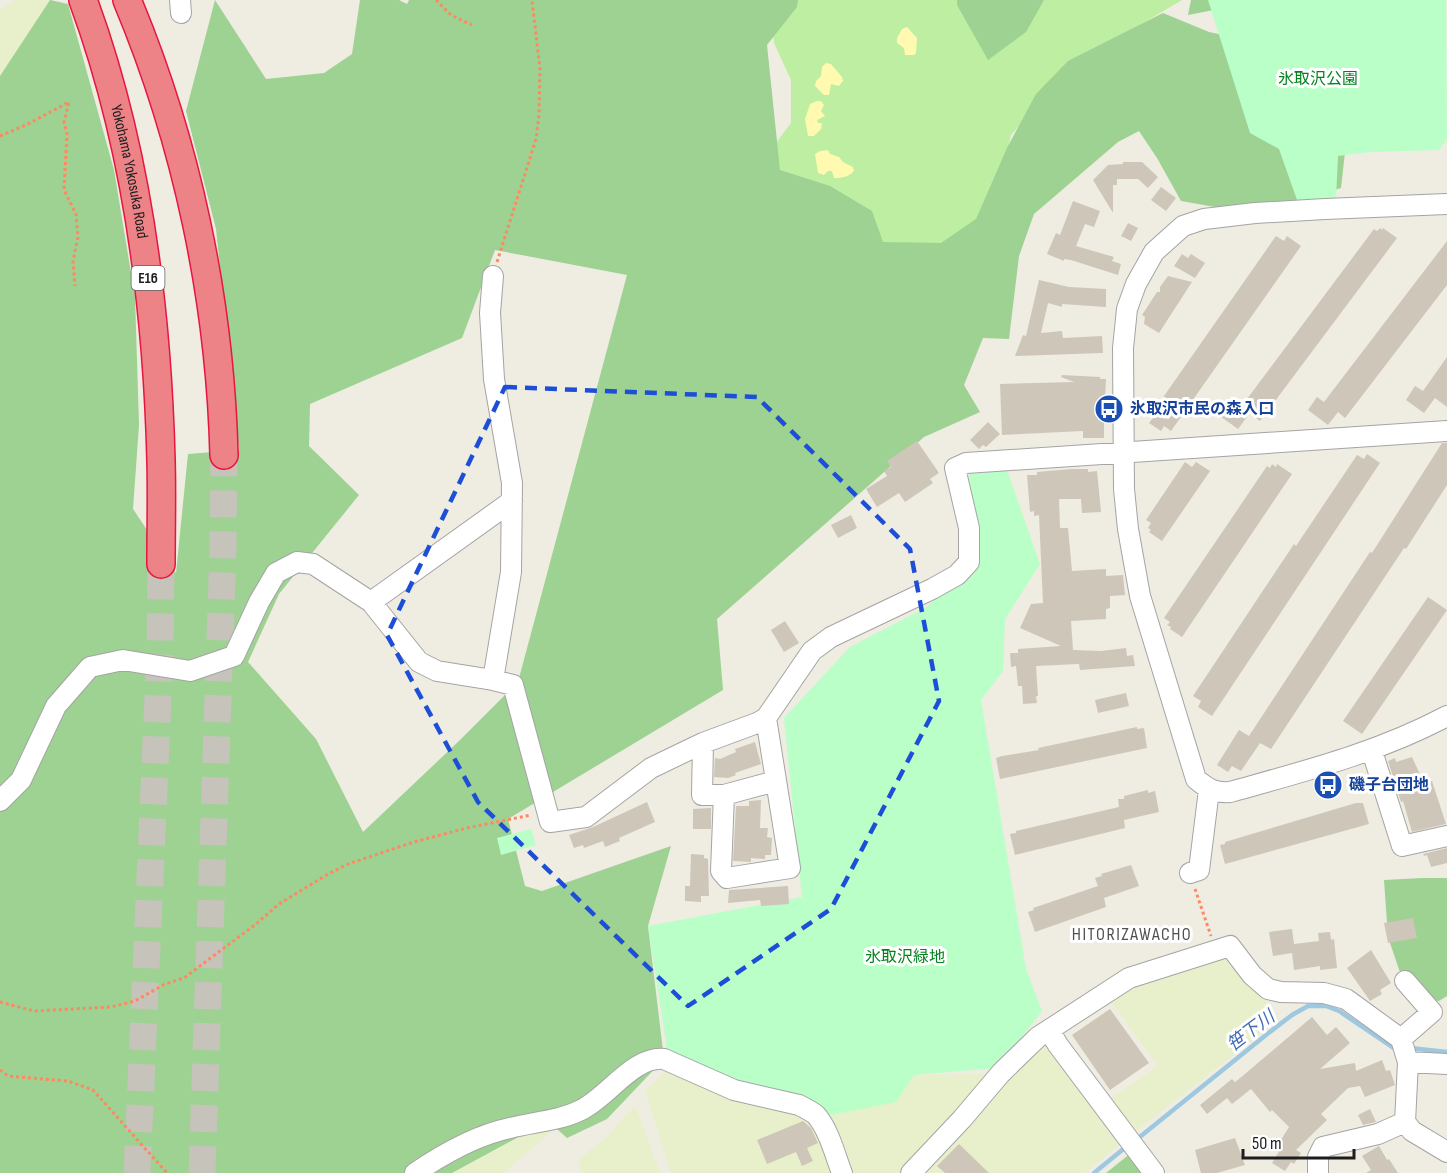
<svg xmlns="http://www.w3.org/2000/svg" width="1447" height="1173" viewBox="0 0 1447 1173" font-family="'Sofia Sans Condensed','Noto Sans JP',sans-serif">
<style>
.farmland{fill:#e8f0cb}
.grass{fill:#bdeea2}
.forest{fill:#9dd292;fill-rule:evenodd}
.sand{fill:#fffaaf}
.park{fill:#bafec8}
.lines{fill:none;stroke-linecap:round;stroke-linejoin:round}
.stream{stroke:#9ec8e0;stroke-width:4.5}
.building{fill:#cfc6ba}
.highway-tunnel{stroke:#c5c3ba;stroke-width:27;stroke-dasharray:27 14;stroke-linecap:butt}
.minor-casing{stroke:#a4a4a4;stroke-width:22}
.highway-casing{stroke:#e61641;stroke-width:30}
.path{stroke:#ff8862;stroke-width:3;stroke-dasharray:3 3;stroke-linecap:butt}
.minor{stroke:#fff;stroke-width:20}
.highway{stroke:#ed8287;stroke-width:27}
.marked{fill:none;stroke:#1d4ed8;stroke-width:4.5;stroke-dasharray:12 8;stroke-linejoin:round}
.labels{text-anchor:middle;dominant-baseline:central;stroke-width:6;stroke-linejoin:round;paint-order:stroke}
.shield{fill:#fff;stroke:#616161;stroke-width:1.5}
.shield-label{font-size:15px;font-weight:bold;fill:#1d1d1d}
.park-label{font-size:16px;fill:#03831f;stroke:#fff}
.street-label{font-size:16px;fill:#1d1d1d;stroke:#fff}
.transit-label{font-size:16px;font-weight:bold;fill:#164399;stroke:#fff;text-anchor:start}
.neighbourhood-label{font-size:18px;letter-spacing:1.5px;fill:#505050;stroke:#fff}
.water-label{font-size:18px;font-style:italic;fill:#426bb3;stroke:#fff}
</style>
<rect width="100%" height="100%" fill="#efece1"/>
<path class="farmland" d="M 16,0 L 50,0 L 0,76 L 0,9 Z
M 1221,958 L 1229,958 L 1262,994 L 1270,1009 L 1279,1019 L 1132,1134 L 1107,1101 L 1158,1066 L 1110,1000 L 1133,985 Z
M 1042,1042 L 1050,1044 L 1123,1142 L 1085,1173 L 922,1173 L 1006,1077 Z
M 670,1068 L 797,1110 L 818,1127 L 836,1173 L 671,1173 L 645,1090 Z
M 991,1074 L 914,1162 L 899,1173 L 850,1173 L 831,1115 L 856,1105 L 896,1102 L 914,1075 Z
M 635,1105 L 660,1173 L 582,1173 L 578,1160 L 608,1136 Z
M 547,1128 L 550,1133 L 503,1173 L 450,1173 L 512,1137 Z"/>
<path class="grass" d="M 773,0 L 1182,0 L 1072,65 L 1011,135 L 995,211 L 921,270 L 774,177 L 773,147 L 791,123 L 791,80 L 774,43 L 771,2 Z"/>
<path class="forest" d="M 50,0 L 68,4 L 114,170 L 135,297 L 139,425 L 133,509 L 176,573 L 188,454 L 239,450 L 216,229 L 186,111 L 215,0 L 266,79 L 324,73 L 352,54 L 360,0 L 399,0 L 407,4 L 409,0 L 798,0 L 797,7 L 767,45 L 780,170 L 830,186 L 872,211 L 883,242 L 941,243 L 976,219 L 1007,148 L 1036,94 L 1068,61 L 1163,13 L 1209,32 L 1265,44 L 1345,152 L 1341,188 L 1289,204 L 1221,208 L 1181,201 L 1157,158 L 1139,131 L 1118,142 L 1034,214 L 1019,256 L 1009,339 L 983,338 L 964,385 L 980,412 L 924,437 L 717,619 L 723,690 L 508,819 L 525,886 L 542,891 L 671,846 L 648,926 L 664,1059 L 607,1119 L 567,1138 L 548,1121 L 452,1173 L 0,1173 L 0,76 ZM 495,250 L 627,275 L 518,682 L 460,740 L 363,832 L 316,739 L 248,662 L 279,594 L 359,495 L 309,446 L 310,404 L 462,338 Z
M 957,0 L 1044,0 L 1026,32 L 988,60 L 957,5 Z
M 1191,0 L 1233,0 L 1229,7 L 1188,15 Z
M 1422,878 L 1447,878 L 1447,996 L 1439,1001 L 1408,996 L 1388,937 L 1384,880 Z
M 1131,1153 L 1143,1173 L 1106,1173 Z"/>
<path class="sand" d="M 907,27 L 917,38 L 916,53 L 914,55 L 905,55 L 904,48 L 897,43 L 897,38 L 902,29 Z
M 826,63 L 831,64 L 842,77 L 843,81 L 839,86 L 831,84 L 829,95 L 824,95 L 815,86 L 816,81 L 821,76 L 822,67 Z
M 817,101 L 821,101 L 824,105 L 821,111 L 825,116 L 817,120 L 818,123 L 822,123 L 821,129 L 814,136 L 808,136 L 805,119 L 810,104 Z
M 828,150 L 830,154 L 839,157 L 843,162 L 853,167 L 854,171 C 848,177 843,178 834,178 L 832,171 L 828,171 L 824,175 L 818,173 L 815,154 L 820,151 Z"/>
<path class="park" d="M 1208,0 L 1446,0 L 1447,139 L 1439,150 L 1370,152 L 1338,156 L 1336,199 L 1297,200 L 1279,149 L 1250,133 Z
M 1007,470 L 1040,564 L 1005,619 L 1003,671 L 981,700 L 1026,969 L 1042,1011 L 998,1068 L 914,1075 L 896,1102 L 831,1115 L 670,1068 L 648,926 L 802,897 L 784,718 L 850,647 L 925,608 L 979,563 L 969,474 Z
M 531,829 L 536,845 L 501,855 L 497,838 Z"/>
<g class="lines">
<path class="stream" d="M 1410,1048 L 1447,1052
M 1136,1140 L 1266,1035 L 1292,1015 L 1308,1006 L 1326,1006 L 1339,1011 L 1395,1049 L 1399,1049
M 1094,1173 L 1127,1146"/>
</g>
<path class="building" d="M 1123,162 L 1142,162 L 1158,177 L 1148,188 L 1138,179 L 1117,179 L 1117,185 L 1113,185 L 1113,213 L 1093,180 L 1108,165 L 1123,164 Z
M 1161,187 L 1176,198 L 1166,211 L 1151,200 Z
M 1073,201 L 1100,211 L 1094,227 L 1085,224 L 1076,246 L 1114,257 L 1112,261 L 1121,264 L 1118,275 L 1071,260 L 1064,259 L 1064,261 L 1047,254 L 1056,233 L 1060,235 Z
M 1128,223 L 1138,228 L 1131,241 L 1121,236 Z
M 1380,228 L 1382,230 L 1383,228 L 1397,238 L 1260,421 L 1241,407 L 1374,229 L 1377,231 Z
M 1276,236 L 1284,241 L 1287,236 L 1301,246 L 1171,431 L 1164,426 L 1161,431 L 1149,423 L 1153,418 L 1150,416 Z
M 1447,241 L 1447,285 L 1345,418 L 1338,412 L 1328,425 L 1308,410 L 1317,397 L 1324,402 Z
M 1182,254 L 1188,258 L 1191,254 L 1205,263 L 1195,278 L 1174,266 Z
M 1168,276 L 1192,282 L 1159,333 L 1144,324 L 1145,317 L 1142,315 L 1157,292 L 1160,292 L 1160,287 Z
M 1039,280 L 1069,287 L 1106,289 L 1106,307 L 1062,304 L 1062,307 L 1048,303 L 1041,333 L 1062,331 L 1063,338 L 1102,336 L 1103,353 L 1015,356 L 1023,335 L 1026,336 Z
M 1447,357 L 1447,407 L 1435,398 L 1424,413 L 1406,400 L 1415,386 L 1423,391 Z
M 1062,375 L 1100,377 L 1100,379 L 1106,379 L 1105,397 L 1104,397 L 1104,438 L 1083,438 L 1083,431 L 1002,435 L 1000,384 L 1074,382 L 1061,377 Z
M 1232,400 L 1250,413 L 1238,429 L 1220,416 Z
M 988,422 L 1000,434 L 986,447 L 983,445 L 979,449 L 970,440 Z
M 917,441 L 939,473 L 930,479 L 933,483 L 905,502 L 899,493 L 877,507 L 866,489 L 887,476 L 884,471 L 891,467 L 887,461 Z
M 1442,443 L 1447,443 L 1447,485 L 1406,549 L 1404,548 L 1271,749 L 1260,743 L 1241,771 L 1232,766 L 1228,772 L 1217,765 L 1239,730 L 1249,736 L 1370,552 L 1372,553 Z
M 1367,454 L 1380,463 L 1212,716 L 1198,707 L 1201,701 L 1193,696 L 1294,544 L 1296,546 L 1357,455 L 1364,459 Z
M 1185,462 L 1192,467 L 1196,462 L 1210,471 L 1162,541 L 1149,532 L 1151,530 L 1148,528 L 1151,523 L 1146,520 Z
M 1272,464 L 1276,467 L 1277,464 L 1292,474 L 1182,637 L 1170,629 L 1171,627 L 1167,625 L 1170,622 L 1164,618 L 1267,466 L 1270,468 Z
M 1072,469 L 1088,469 L 1088,472 L 1097,471 L 1101,512 L 1082,513 L 1081,499 L 1059,499 L 1060,528 L 1068,528 L 1072,571 L 1106,569 L 1106,576 L 1123,575 L 1125,595 L 1110,596 L 1110,608 L 1106,609 L 1106,619 L 1071,621 L 1073,650 L 1101,651 L 1126,648 L 1127,656 L 1133,655 L 1135,666 L 1080,670 L 1079,664 L 1036,666 L 1038,696 L 1036,696 L 1037,703 L 1023,704 L 1022,686 L 1018,686 L 1016,666 L 1011,667 L 1010,653 L 1018,653 L 1018,649 L 1061,646 L 1020,628 L 1031,604 L 1043,603 L 1039,515 L 1034,516 L 1034,511 L 1030,512 L 1027,475 L 1037,475 L 1037,472 Z
M 851,515 L 857,528 L 838,538 L 831,525 Z
M 1428,597 L 1447,610 L 1362,734 L 1343,721 Z
M 785,621 L 799,643 L 784,652 L 771,630 Z
M 1126,693 L 1129,706 L 1098,713 L 1095,700 Z
M 1137,727 L 1137,729 L 1144,728 L 1147,748 L 1000,779 L 996,758 L 1002,756 L 1039,750 L 1038,748 Z
M 755,742 L 761,764 L 735,773 L 736,775 L 728,778 L 714,777 L 715,758 L 720,759 L 736,752 L 735,749 Z
M 1412,757 L 1424,783 L 1432,781 L 1446,824 L 1412,832 L 1403,801 L 1401,802 L 1388,761 L 1395,758 L 1396,762 Z
M 1148,790 L 1148,793 L 1155,791 L 1159,812 L 1124,820 L 1125,828 L 1015,855 L 1010,834 L 1016,833 L 1016,831 L 1119,807 L 1118,799 L 1124,799 L 1124,796 Z
M 761,800 L 760,828 L 768,828 L 767,837 L 772,838 L 771,855 L 765,855 L 765,859 L 751,858 L 751,862 L 733,861 L 736,806 L 749,806 L 749,801 Z
M 647,802 L 655,822 L 619,838 L 620,841 L 605,847 L 603,841 L 584,848 L 583,845 L 574,848 L 569,835 L 593,827 Z
M 1356,803 L 1363,803 L 1369,824 L 1225,864 L 1220,845 L 1225,844 L 1225,842 Z
M 711,808 L 711,829 L 693,829 L 693,809 Z
M 1447,848 L 1447,863 L 1431,867 L 1427,855 L 1424,856 L 1423,854 Z
M 691,854 L 704,855 L 704,858 L 708,859 L 709,896 L 701,896 L 701,902 L 685,901 L 685,886 L 690,886 Z
M 1131,865 L 1139,886 L 1104,898 L 1106,907 L 1035,932 L 1028,912 L 1034,910 L 1033,908 L 1098,886 L 1095,878 L 1102,876 L 1101,874 Z
M 788,886 L 789,904 L 761,906 L 760,900 L 728,903 L 729,890 Z
M 1413,918 L 1417,938 L 1388,943 L 1384,923 Z
M 1292,929 L 1294,944 L 1319,941 L 1318,933 L 1330,932 L 1331,940 L 1334,939 L 1337,968 L 1320,970 L 1320,966 L 1294,970 L 1292,953 L 1273,956 L 1269,932 Z
M 1371,950 L 1391,983 L 1380,990 L 1382,994 L 1370,1001 L 1347,968 Z
M 1110,1009 L 1149,1063 L 1110,1090 L 1072,1035 Z
M 1312,1017 L 1327,1035 L 1336,1027 L 1350,1043 L 1320,1069 L 1355,1063 L 1356,1071 L 1382,1060 L 1386,1071 L 1390,1070 L 1395,1085 L 1365,1097 L 1360,1086 L 1348,1088 L 1321,1114 L 1327,1120 L 1296,1150 L 1301,1153 L 1294,1164 L 1291,1162 L 1285,1171 L 1272,1163 L 1280,1150 L 1276,1148 L 1289,1127 L 1272,1110 L 1270,1112 L 1251,1089 L 1232,1104 L 1227,1098 L 1207,1114 L 1200,1105 L 1232,1079 L 1235,1082 L 1239,1079 Z
M 1370,1109 L 1376,1122 L 1363,1125 L 1358,1115 Z
M 803,1121 L 811,1128 L 818,1143 L 807,1148 L 813,1161 L 802,1166 L 796,1152 L 767,1164 L 757,1140 Z
M 1235,1138 L 1245,1165 L 1217,1173 L 1201,1173 L 1195,1150 Z
M 959,1144 L 989,1173 L 945,1173 L 937,1166 Z
M 1379,1146 L 1387,1160 L 1389,1159 L 1398,1173 L 1366,1173 L 1371,1170 L 1362,1156 Z"/>
<g class="lines">
<path class="highway-tunnel" d="M 137,1173 L 160,652 L 161,564
M 202,1173 L 223,550 L 224,455"/>
<g class="minor-casing">
<path id="minor" d="M 180,0 L 181,13
M 1447,204 L 1325,209 L 1255,213 L 1204,219 L 1183,226 L 1154,252 L 1136,284 L 1127,309 L 1123,348 L 1124,489 L 1128,529 L 1140,596 L 1196,779 C 1208,789 1214,793 1230,792 C 1305,771 1377,753 1447,716
M 493,276 L 490,313 L 494,379 L 512,483 L 511,572 L 493,680
M 371,602 L 512,501
M 703,743 L 702,795 L 724,795 L 776,781
M 1372,751 L 1402,846 L 1447,836
M 724,795 L 721,871 L 727,878 L 790,868 L 766,718
M 0,801 L 21,780 L 56,706 L 90,667 L 123,660 L 190,671 L 234,656 L 259,602 L 276,573 L 297,562 L 313,564 L 371,602 L 419,662 L 437,671 L 493,680 L 513,685 L 550,822 L 586,817 L 651,768 L 703,743 L 757,723 L 766,718 L 812,651 L 831,637 L 932,589 L 957,575 L 969,562 L 969,528 L 955,468 L 966,463 L 1447,431
M 1190,873 L 1199,870 L 1209,790
M 1049,1030 L 1058,1045 L 1154,1173
M 1401,1039 L 1432,1012 L 1405,981
M 1408,1062 L 1447,1064
M 1405,1122 L 1412,1131 L 1447,1152
M 415,1173 C 443,1154 476,1135 510,1128 C 533,1122 559,1121 581,1110 C 608,1097 633,1056 664,1059 L 734,1090 L 799,1105 C 805,1108 811,1111 816,1115 C 829,1130 835,1155 842,1173
M 911,1173 L 962,1119 L 1001,1073 L 1038,1037 L 1129,978 L 1230,946 L 1252,975 L 1268,989 L 1281,992 L 1324,993 L 1346,999 L 1401,1039 L 1408,1062 L 1405,1122
M 1318,1173 L 1318,1157 L 1323,1147 L 1378,1134 L 1405,1122"/>
</g>
<g class="highway-casing">
<g id="highway">
<path id="s1" d="M 83,0 C 137,146 157,304 161,460 C 162,494 161,529 161,564"/>
<path d="M 127,0 C 187,143 220,300 224,455"/>
</g>
</g>
<path class="path" d="M 436,0 L 451,15 L 472,25
M 0,136 L 28,124 L 69,102 L 64,122 L 67,134 L 64,190 L 76,214 L 78,237 L 73,261 L 75,286
M 497,262 L 536,139 L 539,115 L 540,69 L 532,0
M 1195,889 L 1211,936
M 0,1002 L 34,1011 L 111,1007 L 135,1001 L 165,984 L 184,978 L 256,924 L 279,904 L 328,874 L 348,864 L 414,842 L 467,828 L 531,815
M 0,1070 L 8,1076 L 68,1081 L 93,1090 L 167,1173"/>
<use href="#minor" class="minor"/>
<use href="#highway" class="highway"/>
</g>
<path class="marked" d="M 505,387 L 757,397 L 910,549 L 939,701 L 831,909 L 688,1006 L 478,802 L 387,635 Z"/>
<defs>
<g id="bus-disc" transform="scale(1.5)"><circle r="9.5" fill="#1a4fb4" stroke="#fff"/><path d="M-5-6H5V4H4V6H2V4H-2V6H-4V4H-5ZM-3.5-4V0h7V-4ZM-3.5 1.2v1.5H-2V1.2ZM2 1.2v1.5H3.5V1.2Z" fill="#fff"/></g>
</defs>
<g fill-rule="evenodd">
<use href="#bus-disc" x="1109" y="409"/>
<use href="#bus-disc" x="1328" y="785"/>
</g>
<g class="labels">
<rect class="shield" x="131.5" y="266" width="33" height="24" rx="4.5"/>
<g class="shield-label">
<text x="148" y="278">E16</text>
</g>
<g class="park-label">
<text x="1318" y="79">氷取沢公園</text>
<text x="905" y="957">氷取沢緑地</text>
</g>
<g class="street-label">
<text stroke="none"><textPath href="#s1" startOffset="178">Yokohama Yokosuka Road</textPath></text>
</g>
<g class="transit-label">
<text x="1130" y="409">氷取沢市民の森入口</text>
<text x="1349" y="785">磯子台団地</text>
</g>
<g class="neighbourhood-label">
<text x="1132" y="934">HITORIZAWACHO</text>
</g>
<g class="water-label">
<text transform="translate(1251 1031) rotate(-37)">笹下川</text>
</g>
</g>
<path d="M1243 1149v9h111v-9" fill="none" stroke="#1d1d1d" stroke-width="3"/>
<text x="1252" y="1149" font-size="18" fill="#1d1d1d" stroke="#ffffff" stroke-width="4.5" paint-order="stroke">50 m</text>
</svg>
